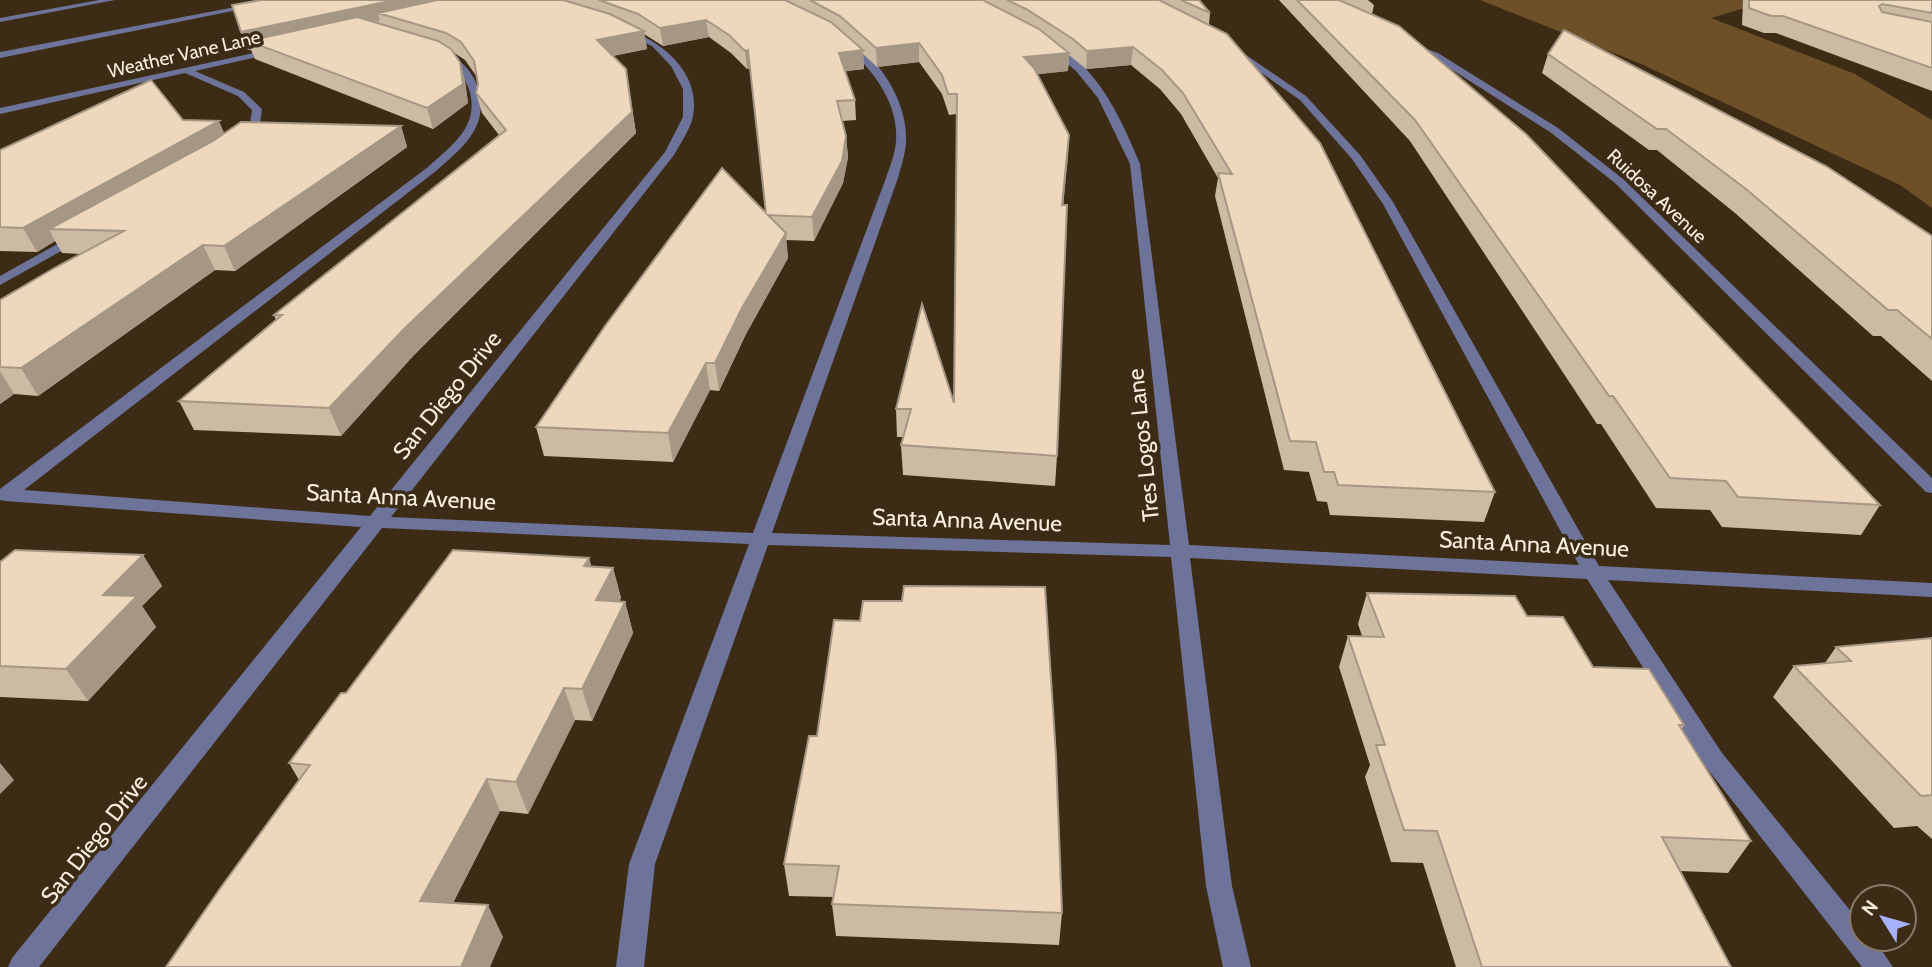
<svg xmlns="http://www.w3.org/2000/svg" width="1932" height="967" viewBox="0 0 1932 967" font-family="Cabin,sans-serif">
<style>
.forest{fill:#6d5027}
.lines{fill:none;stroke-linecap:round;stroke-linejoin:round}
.minor{fill:#6d7399;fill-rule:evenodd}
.wall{fill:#ccbaa3}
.shaded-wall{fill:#a69784}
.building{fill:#edd8bd;stroke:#a69784;stroke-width:2}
.labels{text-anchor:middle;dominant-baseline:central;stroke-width:7;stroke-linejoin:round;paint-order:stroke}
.far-street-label{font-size:19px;fill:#f9eee0;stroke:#3c2c15}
.street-label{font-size:23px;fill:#f9eee0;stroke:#3c2c15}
</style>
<rect width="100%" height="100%" fill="#3c2c15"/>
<path class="forest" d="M 1480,0 L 1771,0 L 1711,18 L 1855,74 L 1932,120 L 1932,208 L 1900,185 L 1639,63 Z"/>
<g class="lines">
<path class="minor" d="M 99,0 L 115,0 L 0,22 L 0,18 Z
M 272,0 L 287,0 L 0,58 L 0,52 Z
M 626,29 C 662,41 701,73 693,116 C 691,128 680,144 674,155 L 391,517 L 753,533 L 886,178 C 890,166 895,154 896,141 C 899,102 871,67 843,44 L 846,40 C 879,55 908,104 906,140 C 906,153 901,166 898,178 L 772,533 L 1170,545 L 1130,164 L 1098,98 L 1076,71 L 1048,48 L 1051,44 C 1097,63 1122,121 1140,164 L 1189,545 L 1579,565 L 1383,204 L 1352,159 L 1300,100 L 1226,48 L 1233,46 L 1306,96 L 1360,155 L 1393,202 L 1599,566 L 1932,583 L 1932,597 L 1608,580 L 1722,753 L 1862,925 L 1862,939 L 1874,939 L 1893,967 L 1862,967 L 1706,767 L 1587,579 L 1190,558 L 1232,886 L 1251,967 L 1223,967 L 1206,886 L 1171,557 L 768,545 L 655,864 L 644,967 L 616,967 L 629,864 L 749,544 L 382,528 L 39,967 L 8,967 L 12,958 L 361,527 L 5,501 L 0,500 L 0,489 L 428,167 C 440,156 454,145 463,132 C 483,103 466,68 437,55 L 440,50 C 473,61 492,99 474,131 C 465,147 449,159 436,171 L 24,490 L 370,516 L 665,152 L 683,117 L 683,89 L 671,66 L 652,46 L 623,33 Z
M 1407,42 L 1438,53 L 1558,128 L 1623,179 L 1932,478 L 1932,493 L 1926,492 L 1615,183 L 1550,132 L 1432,57 L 1407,46 Z
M 277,48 L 280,52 L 195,71 L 244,92 L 262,109 L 259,131 L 242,143 L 237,140 L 249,130 L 252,110 L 238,96 L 185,73 L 0,114 L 0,108 Z
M 79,232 L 83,233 L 83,239 L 0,285 L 0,276 Z"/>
</g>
<path class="wall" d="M 261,0 L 1199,0 L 1210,13 L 1209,25 L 1495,492 L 1484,522 L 1330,515 L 1327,502 L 1317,501 L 1309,472 L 1284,470 L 1215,196 L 1218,178 L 1181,114 L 1160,89 L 1131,65 L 1086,69 L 1069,55 L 1068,71 L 1037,74 L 1069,135 L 1063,205 L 1057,456 L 1055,486 L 903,475 L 901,445 L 904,437 L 897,437 L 896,409 L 954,403 L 957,114 L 949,115 L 942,94 L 919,62 L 877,67 L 863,54 L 864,69 L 845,71 L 855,100 L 856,120 L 842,121 L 846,136 L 848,157 L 843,183 L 814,241 L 786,240 L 788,258 L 746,334 L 719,391 L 710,390 L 673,462 L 544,456 L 536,427 L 766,213 L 750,69 L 747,69 L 731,53 L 709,37 L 663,46 L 644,34 L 647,49 L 613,56 L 629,89 L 636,133 L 413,356 L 341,436 L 194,430 L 179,401 L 276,320 L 274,315 L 499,135 L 482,113 L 476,93 L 478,84 L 477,77 L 465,60 L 453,52 L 460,62 L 465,81 L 468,103 L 433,129 L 255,59 L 251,50 L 248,50 L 241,32 Z
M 1279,0 L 1368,0 L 1374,5 L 1372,14 L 1880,505 L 1861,535 L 1722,527 L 1710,510 L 1656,508 L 1601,424 L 1597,424 L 1410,141 Z
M 1743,0 L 1932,0 L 1932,91 L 1776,33 L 1764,33 L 1742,25 Z
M 1548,54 L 1932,236 L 1932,381 L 1881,336 L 1873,336 L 1735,213 L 1657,150 L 1649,150 L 1542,73 Z
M 183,120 L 224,133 L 401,126 L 407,147 L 235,271 L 215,270 L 38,396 L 14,394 L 0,404 L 0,300 L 81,254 L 62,253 L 55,241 L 37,252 L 0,251 L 0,150 Z
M 143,555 L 162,586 L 142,606 L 156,627 L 88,701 L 0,697 L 0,562 Z
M 589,558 L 591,566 L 613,568 L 621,598 L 619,601 L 625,602 L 633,633 L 592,721 L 575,720 L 528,814 L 500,811 L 453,903 L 503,937 L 219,890 L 299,780 L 289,763 L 346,693 Z
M 1367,593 L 1527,616 L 1593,667 L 1684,725 L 1682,729 L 1751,841 L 1728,873 L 1680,871 L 1731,967 L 1456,967 L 1423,863 L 1391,862 L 1365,777 L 1370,765 L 1339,667 L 1348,636 L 1362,636 L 1358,624 Z
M 1932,638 L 1932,839 L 1917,826 L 1894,828 L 1773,697 L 1794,666 L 1825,663 L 1836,647 Z
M 817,736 L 1062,913 L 1059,945 L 836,936 L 832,904 L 833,897 L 789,896 L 784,864 Z"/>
<path class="shaded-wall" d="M 395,0 L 475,0 L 378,13 L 380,21 L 264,47 L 248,41 L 251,50 L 248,50 L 241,32 Z
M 706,20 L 709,37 L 663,46 L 660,28 Z
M 644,31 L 647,49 L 601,58 L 597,40 Z
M 919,43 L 919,62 L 877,67 L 876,48 Z
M 1133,47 L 1131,65 L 1086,69 L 1087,51 Z
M 748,50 L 750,69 L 747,69 L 745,51 Z
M 863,50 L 864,69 L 841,72 L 839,53 Z
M 1069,53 L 1068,71 L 1023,76 L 1024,57 Z
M 460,62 L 465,81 L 468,103 L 433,129 L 427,108 Z
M 626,69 L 636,133 L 413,356 L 341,436 L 329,408 Z
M 219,121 L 228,142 L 49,229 L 55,241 L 37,252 L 23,228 Z
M 401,126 L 407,147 L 235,271 L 224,246 Z
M 1069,135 L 1068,157 L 1061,228 L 1062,205 Z
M 846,136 L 848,157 L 843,183 L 814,241 L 812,217 Z
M 786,233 L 788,258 L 746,334 L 719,391 L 715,363 L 742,308 Z
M 203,245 L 215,270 L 38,396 L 21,368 Z
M 706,363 L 710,390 L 673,462 L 668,433 Z
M 0,371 L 14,394 L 0,404 Z
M 143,555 L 162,586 L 142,606 L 156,627 L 88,701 L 66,669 L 103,595 Z
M 589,558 L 597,588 L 584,566 Z
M 613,568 L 621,598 L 605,631 L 596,600 Z
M 625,602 L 633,633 L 592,721 L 582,689 Z
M 564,688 L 575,720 L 528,814 L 516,782 Z
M 0,763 L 14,780 L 0,794 Z
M 487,779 L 500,811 L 437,933 L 420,901 Z
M 488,905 L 503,937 L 490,967 L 461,967 Z"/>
<path class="building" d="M 261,0 L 395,0 L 241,32 L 232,5 Z
M 437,0 L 563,0 L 610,14 L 644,31 L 597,40 L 626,69 L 632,112 L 404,329 L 329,408 L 179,401 L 282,315 L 274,315 L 506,130 L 476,93 L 478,84 L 474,61 L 461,42 L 446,33 L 378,13 Z
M 599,0 L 785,0 L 831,22 L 863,50 L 839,53 L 855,100 L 837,101 L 846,136 L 842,161 L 812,217 L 768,215 L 786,233 L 742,308 L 715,363 L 706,363 L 668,433 L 536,427 L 605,326 L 722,168 L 766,213 L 748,50 L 745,51 L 729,35 L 706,20 L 660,28 L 638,14 Z
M 810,0 L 983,0 L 1039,29 L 1069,53 L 1024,57 L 1034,68 L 1069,135 L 1062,205 L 1067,205 L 1057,456 L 901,445 L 911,409 L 896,409 L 922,304 L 954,403 L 957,94 L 948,94 L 942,75 L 919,43 L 876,48 L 840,16 Z
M 1007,0 L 1159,0 L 1227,34 L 1320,143 L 1495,492 L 1338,485 L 1334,472 L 1324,472 L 1316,442 L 1290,441 L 1218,173 L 1232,174 L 1183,93 L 1162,70 L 1133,47 L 1087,51 L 1073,39 L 1026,9 Z
M 1181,0 L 1199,0 L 1210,13 Z
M 1297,0 L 1339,0 L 1399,26 L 1526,134 L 1880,505 L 1738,497 L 1726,481 L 1670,478 L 1613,396 L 1609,396 L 1415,120 Z
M 1749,0 L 1932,0 L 1932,13 L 1882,4 L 1879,6 L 1882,12 L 1932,22 L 1932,68 L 1783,16 L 1771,16 L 1749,8 Z
M 357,17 L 438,41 L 451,49 L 460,62 L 463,84 L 427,108 L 248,41 Z
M 1564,30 L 1826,166 L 1932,236 L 1932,339 L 1897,310 L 1888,310 L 1746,189 L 1666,129 L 1657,129 L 1548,54 Z
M 151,80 L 183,120 L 219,121 L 23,228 L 0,227 L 0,150 Z
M 241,122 L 401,126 L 224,246 L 203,245 L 21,368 L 0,367 L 0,300 L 56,267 L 124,231 L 49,229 L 213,141 Z
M 15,550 L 143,555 L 103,595 L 137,596 L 66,669 L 0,666 L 0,562 Z
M 453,550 L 589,558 L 584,566 L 613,568 L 596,600 L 625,602 L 582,689 L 564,688 L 516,782 L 487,779 L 420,901 L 488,905 L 461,967 L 166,967 L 219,890 L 310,765 L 289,763 L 341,693 L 346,693 Z
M 904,586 L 1045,587 L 1056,756 L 1062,913 L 832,904 L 839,866 L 784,864 L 809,736 L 817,736 L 834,620 L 860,621 L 863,601 L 902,601 Z
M 1367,593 L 1515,596 L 1527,616 L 1563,617 L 1593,667 L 1649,669 L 1684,725 L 1679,725 L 1751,841 L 1662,837 L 1731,967 L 1482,967 L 1437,831 L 1404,830 L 1376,745 L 1385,745 L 1348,636 L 1384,637 Z
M 1932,638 L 1932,795 L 1921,796 L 1794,666 L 1851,661 L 1836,647 Z"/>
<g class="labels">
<g class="far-street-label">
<text transform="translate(184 54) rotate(-13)">Weather Vane Lane</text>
<text transform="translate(1657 196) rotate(43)">Ruidosa Avenue</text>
</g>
<g class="street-label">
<text transform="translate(447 395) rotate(-51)">San Diego Drive</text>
<text transform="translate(1143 445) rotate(-96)">Tres Logos Lane</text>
<text transform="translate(401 497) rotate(3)">Santa Anna Avenue</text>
<text transform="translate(967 520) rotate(2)">Santa Anna Avenue</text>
<text transform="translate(1534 544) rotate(3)">Santa Anna Avenue</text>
<text transform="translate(94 839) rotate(-52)">San Diego Drive</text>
</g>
</g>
<g transform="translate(1883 918) rotate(307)"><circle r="33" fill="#3c2c15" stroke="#887a66" stroke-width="2"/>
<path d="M0-5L12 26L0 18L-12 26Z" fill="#a6b1fc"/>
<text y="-10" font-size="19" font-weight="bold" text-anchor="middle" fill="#f9eee0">N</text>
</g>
</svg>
